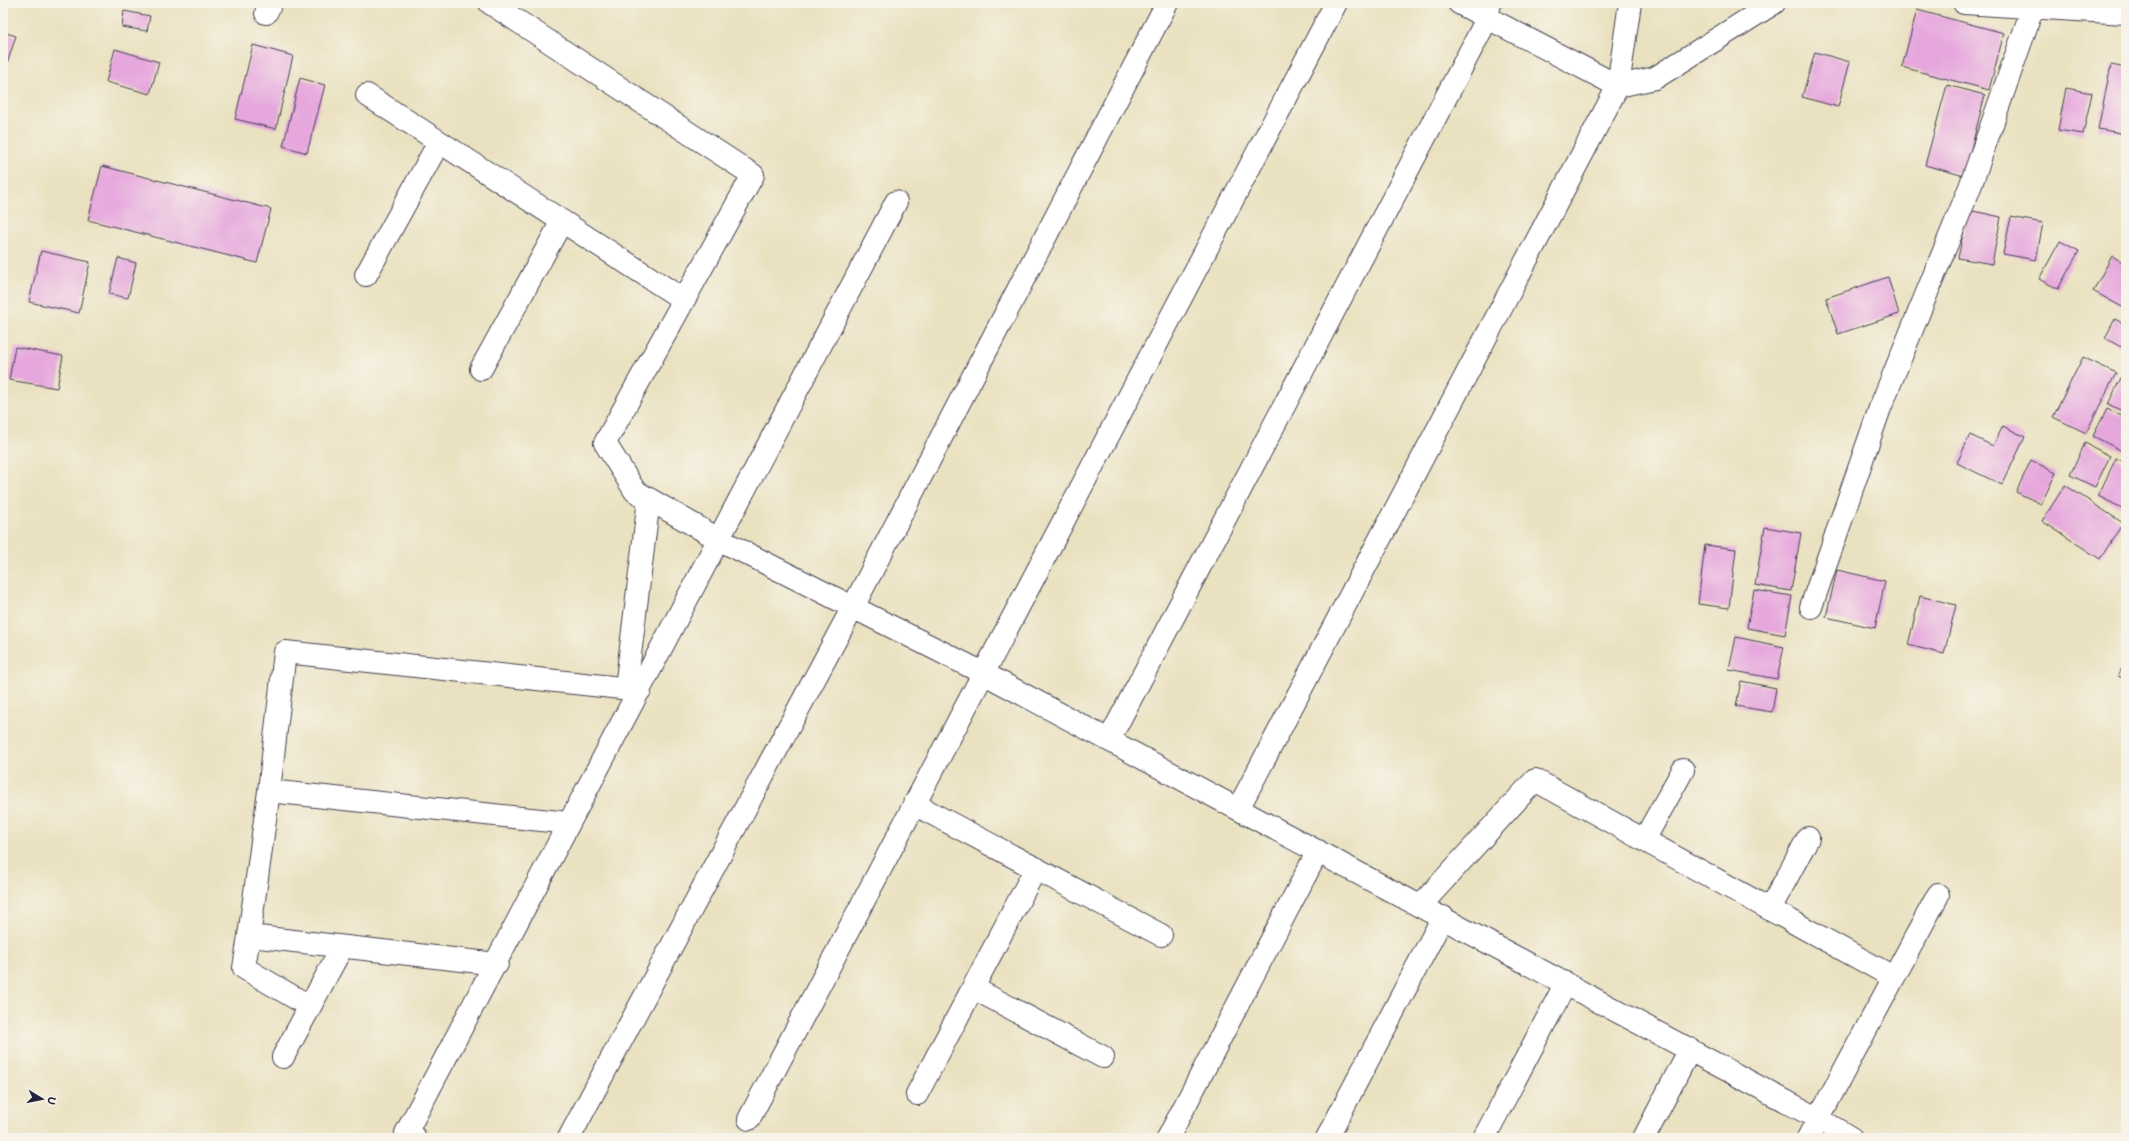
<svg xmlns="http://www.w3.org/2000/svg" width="2129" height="1141" viewBox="0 0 2129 1141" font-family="'Balsamiq Sans',sans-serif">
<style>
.building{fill:#e6a7dd}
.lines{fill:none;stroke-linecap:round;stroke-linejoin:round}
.minor-casing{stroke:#403f4f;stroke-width:24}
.minor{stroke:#fff;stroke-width:22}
</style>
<rect width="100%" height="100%" fill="#f7f3e8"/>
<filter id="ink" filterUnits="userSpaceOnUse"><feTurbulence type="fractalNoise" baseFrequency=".025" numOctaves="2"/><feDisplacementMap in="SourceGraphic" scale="8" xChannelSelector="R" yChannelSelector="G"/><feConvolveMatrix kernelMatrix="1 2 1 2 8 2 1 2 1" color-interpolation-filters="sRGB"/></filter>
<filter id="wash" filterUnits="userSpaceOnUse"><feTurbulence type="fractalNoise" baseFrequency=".012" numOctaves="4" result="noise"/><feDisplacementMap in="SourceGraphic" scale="16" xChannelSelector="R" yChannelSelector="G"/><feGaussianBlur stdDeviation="0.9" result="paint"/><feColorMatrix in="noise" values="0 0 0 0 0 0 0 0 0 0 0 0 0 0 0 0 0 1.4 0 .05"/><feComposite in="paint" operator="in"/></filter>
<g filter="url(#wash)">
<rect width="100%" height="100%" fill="#eae1c0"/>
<g id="blocks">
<path class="building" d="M 1917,10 L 2004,33 L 1989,90 L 1902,67 Z
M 124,11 L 150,16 L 147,31 L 122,27 Z
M 3,32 L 16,36 L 7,64 L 3,63 Z
M 253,45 L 293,56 L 276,129 L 235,119 Z
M 115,49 L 159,62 L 150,94 L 106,82 Z
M 1815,52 L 1850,62 L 1838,107 L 1802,97 Z
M 2111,65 L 2126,68 L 2126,134 L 2098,129 Z
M 300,78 L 325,85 L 307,153 L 283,146 Z
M 1947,85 L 1985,95 L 1964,176 L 1925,165 Z
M 2066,88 L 2092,93 L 2083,134 L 2058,130 Z
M 102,166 L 271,209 L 257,263 L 88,220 Z
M 1968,210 L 2001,217 L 1992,264 L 1958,258 Z
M 2011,217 L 2043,223 L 2036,260 L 2003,254 Z
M 2060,241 L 2079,251 L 2058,289 L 2039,279 Z
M 41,251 L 90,262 L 79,313 L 29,302 Z
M 2112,256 L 2126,264 L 2126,305 L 2124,308 L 2093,291 Z
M 118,258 L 136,263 L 128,298 L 109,294 Z
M 1888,277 L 1899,314 L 1838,334 L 1826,298 Z
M 2115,319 L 2126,325 L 2126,338 L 2121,347 L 2105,338 Z
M 15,347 L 63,356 L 57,388 L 9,380 Z
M 2083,357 L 2116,373 L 2086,433 L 2053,417 Z
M 2126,368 L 2126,413 L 2108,404 Z
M 2107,409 L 2126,418 L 2126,453 L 2093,436 Z
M 2003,426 L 2025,437 L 2002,485 L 1957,463 L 1970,435 L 1993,446 Z
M 2085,443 L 2110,456 L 2095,487 L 2070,475 Z
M 2116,458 L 2126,463 L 2126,510 L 2098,496 Z
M 2031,460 L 2056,473 L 2041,504 L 2016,492 Z
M 2065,485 L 2123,523 L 2100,559 L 2042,521 Z
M 1765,527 L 1801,533 L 1791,591 L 1755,585 Z
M 1705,545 L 1736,549 L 1729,608 L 1698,604 Z
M 1837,570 L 1885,581 L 1875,628 L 1826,617 Z
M 1754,590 L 1792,596 L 1785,635 L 1747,628 Z
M 1920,596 L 1956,605 L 1944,654 L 1908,645 Z
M 1736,637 L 1784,647 L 1777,679 L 1729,670 Z
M 2126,660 L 2126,679 L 2118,676 Z
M 1741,681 L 1776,688 L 1772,712 L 1736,706 Z"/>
</g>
</g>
<g filter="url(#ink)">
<use href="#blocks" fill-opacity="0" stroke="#403f4f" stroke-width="1"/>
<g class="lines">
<g class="minor-casing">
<path id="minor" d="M 490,3 L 753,175 L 605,443 L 635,491 L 720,540 L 983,673 L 1819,1119 L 1851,1138
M 1459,3 L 1618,86 L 1655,78 L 1774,3
M 1964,3 L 2126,13
M 266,13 L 271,3
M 367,95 L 684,300
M 366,275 L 439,142
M 481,369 L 562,221
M 1811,607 L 1880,408 L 1970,187 L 2033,7
M 626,688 L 649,499
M 1109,740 L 1487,19 L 1490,3
M 269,791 L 569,823
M 914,804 L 1161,935
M 1238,809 L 1618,86 L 1630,3
M 1644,840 L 1683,770
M 1420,906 L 1535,780 L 1893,977
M 1770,909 L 1808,838
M 249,936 L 244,968 L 309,1006
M 497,964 L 249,936 L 269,791 L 285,652 L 640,690
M 973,988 L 1103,1057
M 283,1057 L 342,947
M 917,1094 L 1036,868
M 749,1119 L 1336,3
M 415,1138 L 406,1133 L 896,202
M 569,1138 L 853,607 L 1167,3
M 1168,1138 L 1318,851
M 1327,1138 L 1443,917
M 1484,1138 L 1566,983
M 1644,1138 L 1690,1049
M 1808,1138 L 1938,895"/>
</g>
<use href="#minor" class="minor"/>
</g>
</g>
<rect width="2129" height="1141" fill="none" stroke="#f7f3e8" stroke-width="16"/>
<g transform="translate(42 1099) rotate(100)" stroke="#f7f3e8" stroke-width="3" paint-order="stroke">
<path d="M0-3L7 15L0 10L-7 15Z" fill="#22223b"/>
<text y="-6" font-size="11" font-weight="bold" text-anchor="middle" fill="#22223b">U</text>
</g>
</svg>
